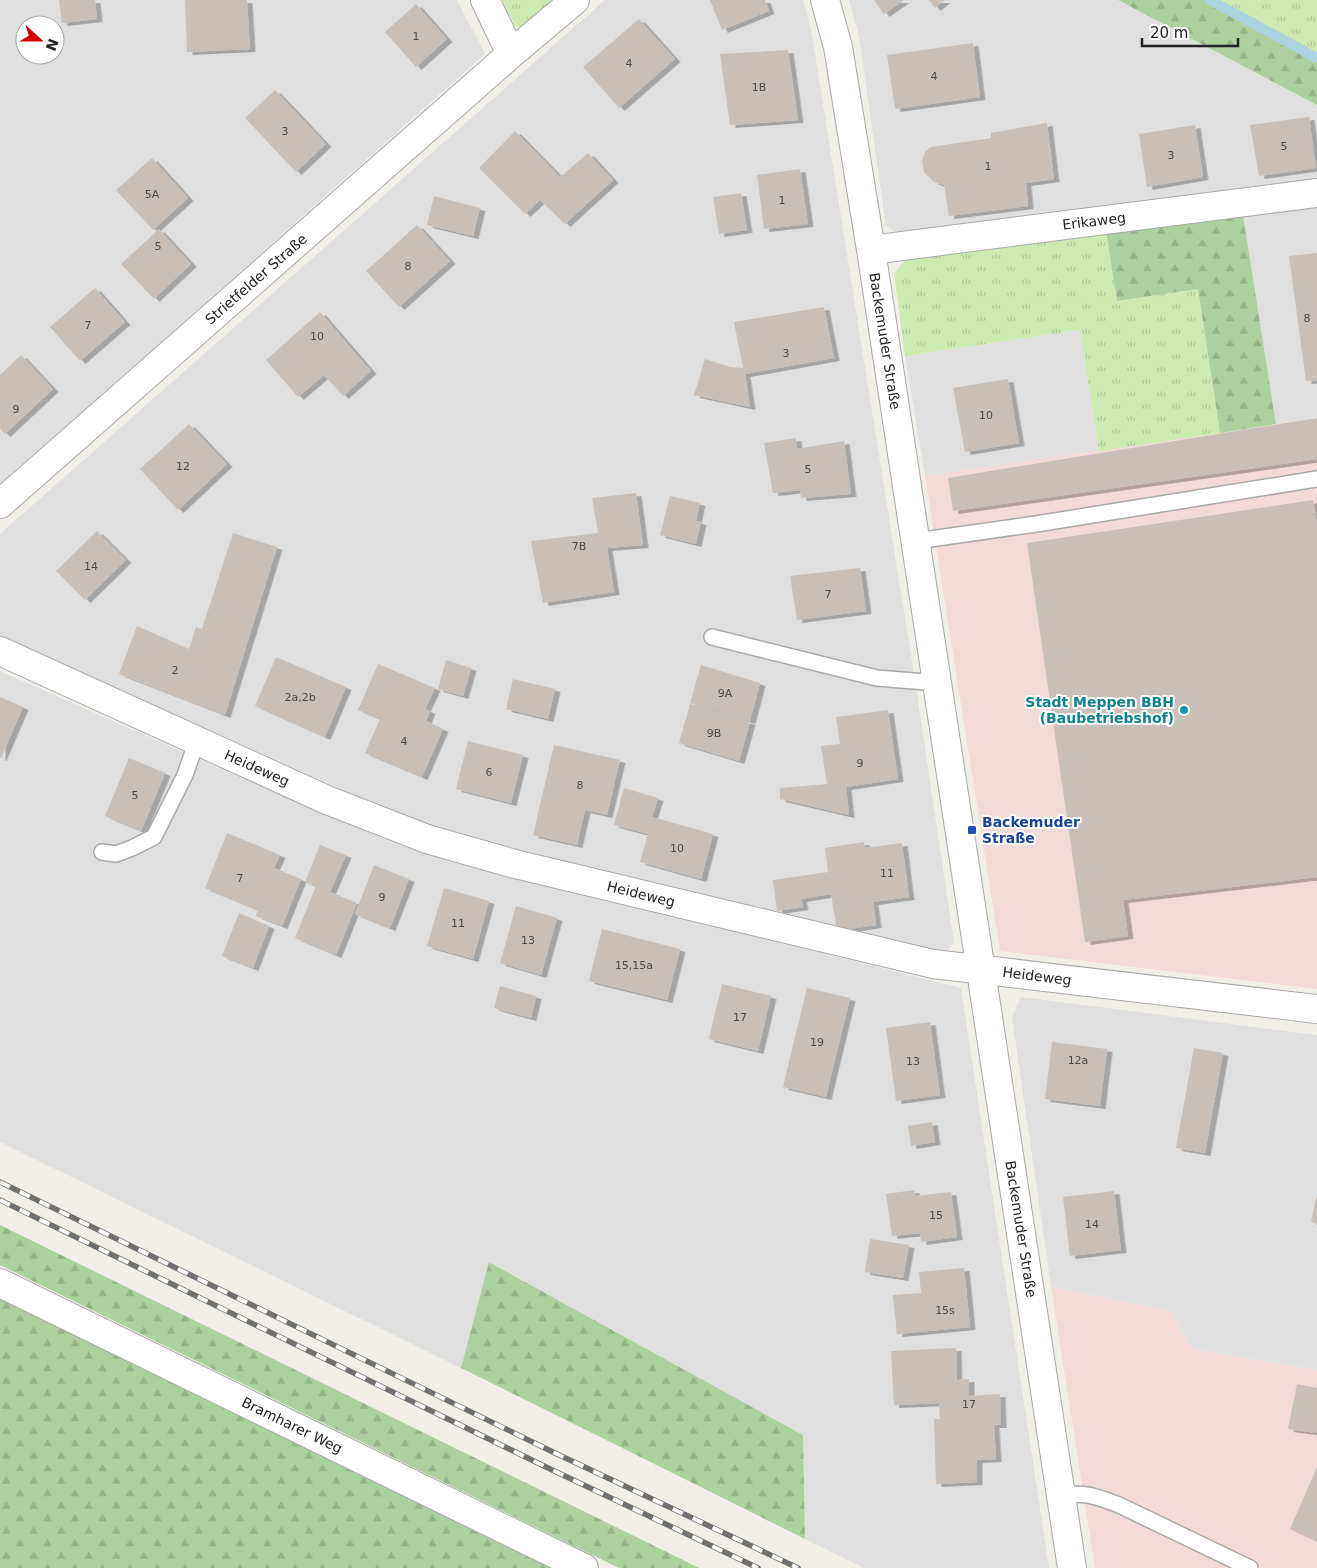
<svg xmlns="http://www.w3.org/2000/svg" width="1317" height="1568" viewBox="0 0 1317 1568" font-family="'DejaVu Sans',sans-serif">
<style>
.residential{fill:#e0dfdf;fill-rule:evenodd}
.commercial{fill:#f2dad9}
.grass{fill:url(#grass-tufts)}
.forest{fill:url(#forest-firs)}
.lines{fill:none;stroke-linecap:round;stroke-linejoin:round}
.stream{stroke:#aad3df;stroke-width:10}
.building{fill:#c7bfb8;filter:url(#shadow)}
.lane-casing{stroke:#a9a9a9;stroke-width:18}
.street-casing{stroke:#a9a9a9;stroke-width:30}
.lane{stroke:#fff;stroke-width:15}
.street{stroke:#fff;stroke-width:28}
.rail-casing{stroke:#707070;stroke-width:5.5}
.rail{stroke:#fff;stroke-width:4;stroke-dasharray:11;stroke-linecap:butt}
.culture-dot{fill:#0f9aa8;stroke:#fff;stroke-width:2}
.transit-dot{fill:#1a4fb4;stroke:#fff;stroke-width:2}
.labels{text-anchor:middle;dominant-baseline:central;stroke-width:4;stroke-linejoin:round;paint-order:stroke}
.number-label{font-size:11px;fill:#4b4948}
.street-label{font-size:14px;fill:#222;stroke:#fff}
.culture-label{font-size:14px;font-weight:bold;fill:#0d838f;stroke:#fff;text-anchor:end}
.transit-label{font-size:14px;font-weight:bold;fill:#164399;stroke:#fff;text-anchor:start}
</style>
<defs>
<pattern id="grass-tufts" width="24" height="20" patternUnits="userSpaceOnUse" patternTransform="scale(1.25)"><rect width="24" height="20" fill="#cdebb0"/><path d="M3 7l-1-3M5 7V3M7 7l1-3M15 17l-1-3M17 17v-4M19 17l1-3" fill="none" stroke="#b0c997"/></pattern>
<pattern id="forest-firs" width="22" height="20" patternUnits="userSpaceOnUse" patternTransform="scale(1.25)"><rect width="22" height="20" fill="#add19e"/><path d="M5 1l3.5 6h-7zM16 11l3.5 6h-7z" fill="#95b388"/></pattern>
<filter id="shadow"><feDropShadow dx="5.5" dy="3" stdDeviation="0" flood-color="#0004"/></filter>
</defs>
<rect width="100%" height="100%" fill="#f2efe9"/>
<path class="residential" d="M 0,0 L 457,0 L 485,54 L 0,485 ZM 25,25 L 55,25 L 55,55 L 25,55 Z
M 605,0 L 803,0 L 811,29 L 915,681 L 954,942 L 943,956 L 498,846 L 420,824 L 0,637 L 0,534 Z
M 849,0 L 1118,0 L 1317,105 L 1317,179 L 899,234 L 886,226 L 859,36 Z
M 1317,205 L 1317,418 L 1276,424 L 1243,215 Z
M 1081,330 L 1099,451 L 925,476 L 905,356 Z
M 0,671 L 267,789 L 396,844 L 512,878 L 610,900 L 961,988 L 1049,1568 L 864,1568 L 805,1539 L 803,1435 L 490,1262 L 461,1368 L 0,1142 Z
M 1021,997 L 1317,1035 L 1317,1370 L 1192,1349 L 1170,1311 L 1051,1287 L 1012,1017 Z"/>
<path class="commercial" d="M 1317,418 L 1317,989 L 1000,951 L 925,476 Z
M 1051,1287 L 1170,1311 L 1192,1349 L 1317,1370 L 1317,1568 L 1095,1568 Z"/>
<path class="grass" d="M 502,0 L 564,0 L 526,31 L 515,26 Z
M 1210,0 L 1317,0 L 1317,58 Z
M 1106,231 L 1117,301 L 1198,289 L 1220,433 L 1099,451 L 1080,330 L 905,356 L 894,274 L 905,260 Z"/>
<path class="forest" d="M 1118,0 L 1210,0 L 1317,58 L 1317,105 Z
M 1243,215 L 1276,424 L 1220,433 L 1198,289 L 1117,301 L 1106,231 Z
M 0,1225 L 671,1554 L 699,1568 L 619,1568 L 0,1265 Z
M 489,1262 L 803,1435 L 805,1539 L 461,1368 Z
M 0,1298 L 552,1568 L 0,1568 Z"/>
<g class="lines">
<path class="stream" d="M 1210,0 L 1317,58"/>
</g>
<path class="building" d="M 59,0 L 95,0 L 97,19 L 62,23 Z
M 185,0 L 247,0 L 250,49 L 187,52 Z
M 710,0 L 765,0 L 769,11 L 722,30 Z
M 874,0 L 904,0 L 884,14 Z
M 929,0 L 945,0 L 935,8 Z
M 416,4 L 447,39 L 416,67 L 385,32 Z
M 639,19 L 675,59 L 619,108 L 583,67 Z
M 973,43 L 980,97 L 895,109 L 887,55 Z
M 788,50 L 798,120 L 730,125 L 720,54 Z
M 275,90 L 326,144 L 296,172 L 245,118 Z
M 1309,117 L 1316,168 L 1259,176 L 1250,125 Z
M 1047,123 L 1054,179 L 1026,183 L 1028,206 L 949,216 L 944,185 L 934,182 L 924,172 L 922,161 L 925,152 L 931,147 L 991,138 L 991,133 Z
M 1195,125 L 1203,177 L 1147,187 L 1139,134 Z
M 515,131 L 560,177 L 588,153 L 613,180 L 565,224 L 540,200 L 525,214 L 479,168 Z
M 152,158 L 188,198 L 153,230 L 116,190 Z
M 800,169 L 808,224 L 764,229 L 757,175 Z
M 741,193 L 747,230 L 719,234 L 713,197 Z
M 434,196 L 480,208 L 473,236 L 427,225 Z
M 417,225 L 450,261 L 399,307 L 366,271 Z
M 159,229 L 191,264 L 154,299 L 121,264 Z
M 1317,253 L 1317,380 L 1306,381 L 1289,256 Z
M 95,288 L 125,322 L 80,361 L 50,327 Z
M 824,307 L 834,358 L 745,374 L 750,407 L 694,395 L 705,359 L 730,367 L 743,368 L 734,322 Z
M 320,312 L 371,371 L 343,396 L 324,375 L 298,397 L 266,360 Z
M 21,355 L 53,389 L 5,434 L 0,429 L 0,375 Z
M 1008,379 L 1019,443 L 965,452 L 953,388 Z
M 1317,418 L 1317,459 L 953,511 L 948,478 Z
M 189,424 L 227,464 L 178,510 L 140,469 Z
M 796,438 L 797,449 L 844,441 L 851,494 L 801,498 L 800,490 L 773,493 L 764,443 Z
M 636,493 L 643,545 L 607,548 L 614,592 L 543,603 L 531,541 L 598,533 L 592,498 Z
M 670,496 L 700,503 L 696,521 L 701,522 L 696,544 L 660,535 Z
M 1313,500 L 1317,525 L 1317,877 L 1123,900 L 1128,936 L 1085,942 L 1027,543 Z
M 97,531 L 126,560 L 85,600 L 56,571 Z
M 233,533 L 277,547 L 225,715 L 119,674 L 137,626 L 189,649 L 196,627 L 202,629 Z
M 860,568 L 866,611 L 797,620 L 790,576 Z
M 276,657 L 346,687 L 325,737 L 255,706 Z
M 446,660 L 471,668 L 463,696 L 438,689 Z
M 378,664 L 435,688 L 425,709 L 430,711 L 426,721 L 443,729 L 422,777 L 365,753 L 380,719 L 358,710 Z
M 701,665 L 760,683 L 750,721 L 690,703 Z
M 513,679 L 555,689 L 548,719 L 506,709 Z
M 0,697 L 23,707 L 1,758 L 0,758 Z
M 690,704 L 750,722 L 739,761 L 679,743 Z
M 888,710 L 898,779 L 846,787 L 849,815 L 780,799 L 780,788 L 827,784 L 821,746 L 840,744 L 836,717 Z
M 468,741 L 523,755 L 511,803 L 456,789 Z
M 554,745 L 620,760 L 607,815 L 585,810 L 577,845 L 533,835 Z
M 129,758 L 165,773 L 141,831 L 105,816 Z
M 624,788 L 658,798 L 652,817 L 713,834 L 701,879 L 640,862 L 648,834 L 614,825 Z
M 227,833 L 280,855 L 274,868 L 301,879 L 282,926 L 256,916 L 258,910 L 205,888 Z
M 864,842 L 865,848 L 902,843 L 909,897 L 873,902 L 876,925 L 837,931 L 831,894 L 801,899 L 803,907 L 777,911 L 773,880 L 828,872 L 825,848 Z
M 320,845 L 346,855 L 330,892 L 357,903 L 336,955 L 295,938 L 316,886 L 305,882 Z
M 374,865 L 409,879 L 390,928 L 355,914 Z
M 444,888 L 489,901 L 473,959 L 427,946 Z
M 516,906 L 557,918 L 541,975 L 500,963 Z
M 239,913 L 269,926 L 253,968 L 222,956 Z
M 602,929 L 680,949 L 667,1000 L 589,981 Z
M 722,984 L 771,996 L 758,1051 L 709,1039 Z
M 500,986 L 536,996 L 531,1018 L 494,1008 Z
M 807,988 L 850,998 L 826,1097 L 783,1087 Z
M 930,1022 L 940,1095 L 896,1101 L 886,1028 Z
M 1052,1042 L 1107,1049 L 1100,1106 L 1045,1099 Z
M 1194,1048 L 1223,1053 L 1205,1153 L 1176,1148 Z
M 932,1122 L 935,1142 L 911,1146 L 908,1126 Z
M 914,1190 L 915,1196 L 951,1192 L 957,1237 L 921,1242 L 920,1233 L 892,1236 L 886,1194 Z
M 1114,1191 L 1121,1250 L 1070,1256 L 1063,1197 Z
M 1316,1198 L 1317,1198 L 1317,1224 L 1311,1222 Z
M 870,1239 L 909,1245 L 903,1278 L 865,1272 Z
M 964,1268 L 970,1327 L 897,1334 L 893,1295 L 921,1293 L 919,1272 Z
M 956,1348 L 957,1380 L 969,1379 L 969,1396 L 1000,1394 L 1001,1425 L 994,1425 L 996,1459 L 977,1460 L 977,1482 L 936,1484 L 934,1419 L 940,1419 L 939,1403 L 894,1405 L 891,1351 Z
M 1297,1384 L 1317,1388 L 1317,1433 L 1288,1429 Z
M 1317,1467 L 1317,1541 L 1290,1529 Z"/>
<g class="lines">
<g class="lane-casing">
<path id="lane" d="M 916,541 L 1036,524 L 1317,479
M 712,637 L 877,678 L 938,683
M 102,852 L 116,854 L 132,848 L 154,837 L 185,775 L 197,740
M 1061,1496 C 1084,1491 1097,1497 1119,1505 L 1250,1568"/>
</g>
<g class="street-casing">
<path id="street" d="M 485,0 L 511,54
M 825,0 L 838,47 L 871,250 L 1072,1568
M 871,250 L 1317,193
M 0,504 L 511,54 L 575,0
M 0,651 L 327,800 L 427,839 L 515,864 L 933,964 L 1317,1009
M 0,1283 L 584,1568"/>
</g>
<use href="#lane" class="lane"/>
<use href="#street" class="street"/>
<g class="rail-casing">
<path id="rail" d="M 0,1182 L 555,1453 L 798,1568
M 0,1200 L 546,1467 L 758,1568"/>
</g>
<use href="#rail" class="rail"/>
</g>
<circle class="culture-dot" cx="1184" cy="710" r="5"/>
<rect class="transit-dot" x="967" y="825" width="10" height="10" rx="2.5"/>
<g class="labels">
<g class="number-label">
<text x="416" y="36">1</text>
<text x="629" y="63">4</text>
<text x="934" y="76">4</text>
<text x="759" y="87">1B</text>
<text x="285" y="131">3</text>
<text x="1284" y="146">5</text>
<text x="1171" y="155">3</text>
<text x="988" y="166">1</text>
<text x="152" y="194">5A</text>
<text x="782" y="200">1</text>
<text x="158" y="246">5</text>
<text x="408" y="266">8</text>
<text x="1307" y="318">8</text>
<text x="88" y="325">7</text>
<text x="317" y="336">10</text>
<text x="786" y="353">3</text>
<text x="16" y="409">9</text>
<text x="986" y="415">10</text>
<text x="183" y="466">12</text>
<text x="808" y="469">5</text>
<text x="579" y="546">7B</text>
<text x="91" y="566">14</text>
<text x="828" y="594">7</text>
<text x="175" y="670">2</text>
<text x="725" y="693">9A</text>
<text x="300" y="697">2a,2b</text>
<text x="714" y="733">9B</text>
<text x="404" y="741">4</text>
<text x="860" y="763">9</text>
<text x="489" y="772">6</text>
<text x="580" y="785">8</text>
<text x="135" y="795">5</text>
<text x="677" y="848">10</text>
<text x="887" y="873">11</text>
<text x="240" y="878">7</text>
<text x="382" y="897">9</text>
<text x="458" y="923">11</text>
<text x="528" y="940">13</text>
<text x="634" y="965">15,15a</text>
<text x="740" y="1017">17</text>
<text x="817" y="1042">19</text>
<text x="1078" y="1060">12a</text>
<text x="913" y="1061">13</text>
<text x="936" y="1215">15</text>
<text x="1092" y="1224">14</text>
<text x="945" y="1310">15s</text>
<text x="969" y="1404">17</text>
</g>
<g class="street-label">
<text transform="translate(1094 221) rotate(-7)">Erikaweg</text>
<text transform="translate(256 279) rotate(-41)">Strietfelder Straße</text>
<text transform="translate(885 341) rotate(81)">Backemuder Straße</text>
<text transform="translate(257 768) rotate(24)">Heideweg</text>
<text transform="translate(641 894) rotate(14)">Heideweg</text>
<text transform="translate(1037 976) rotate(7)">Heideweg</text>
<text transform="translate(1021 1229) rotate(81)">Backemuder Straße</text>
<text transform="translate(292 1425) rotate(26)">Bramharer Weg</text>
</g>
<g class="culture-label">
<text x="1174" y="702">Stadt Meppen BBH<tspan x="1174" dy="16">(Baubetriebshof)</tspan></text>
</g>
<g class="transit-label">
<text x="982" y="822">Backemuder<tspan x="982" dy="16">Straße</tspan></text>
</g>
</g>
<g transform="translate(40 40) rotate(111)"><circle r="24" fill="#ffffff" stroke="#a7a7a7"/>
<path d="M0-4L9 19L0 12L-9 19Z" fill="#d40000"/>
<text y="-8" font-size="14" font-weight="bold" text-anchor="middle" fill="#222222">N</text>
</g>
<path d="M1142 38v8h96v-8" fill="none" stroke="#222222" stroke-width="2.5"/>
<text x="1150" y="38" font-size="15" fill="#222222" stroke="#ffffff" stroke-width="4" paint-order="stroke">20 m</text>
</svg>
